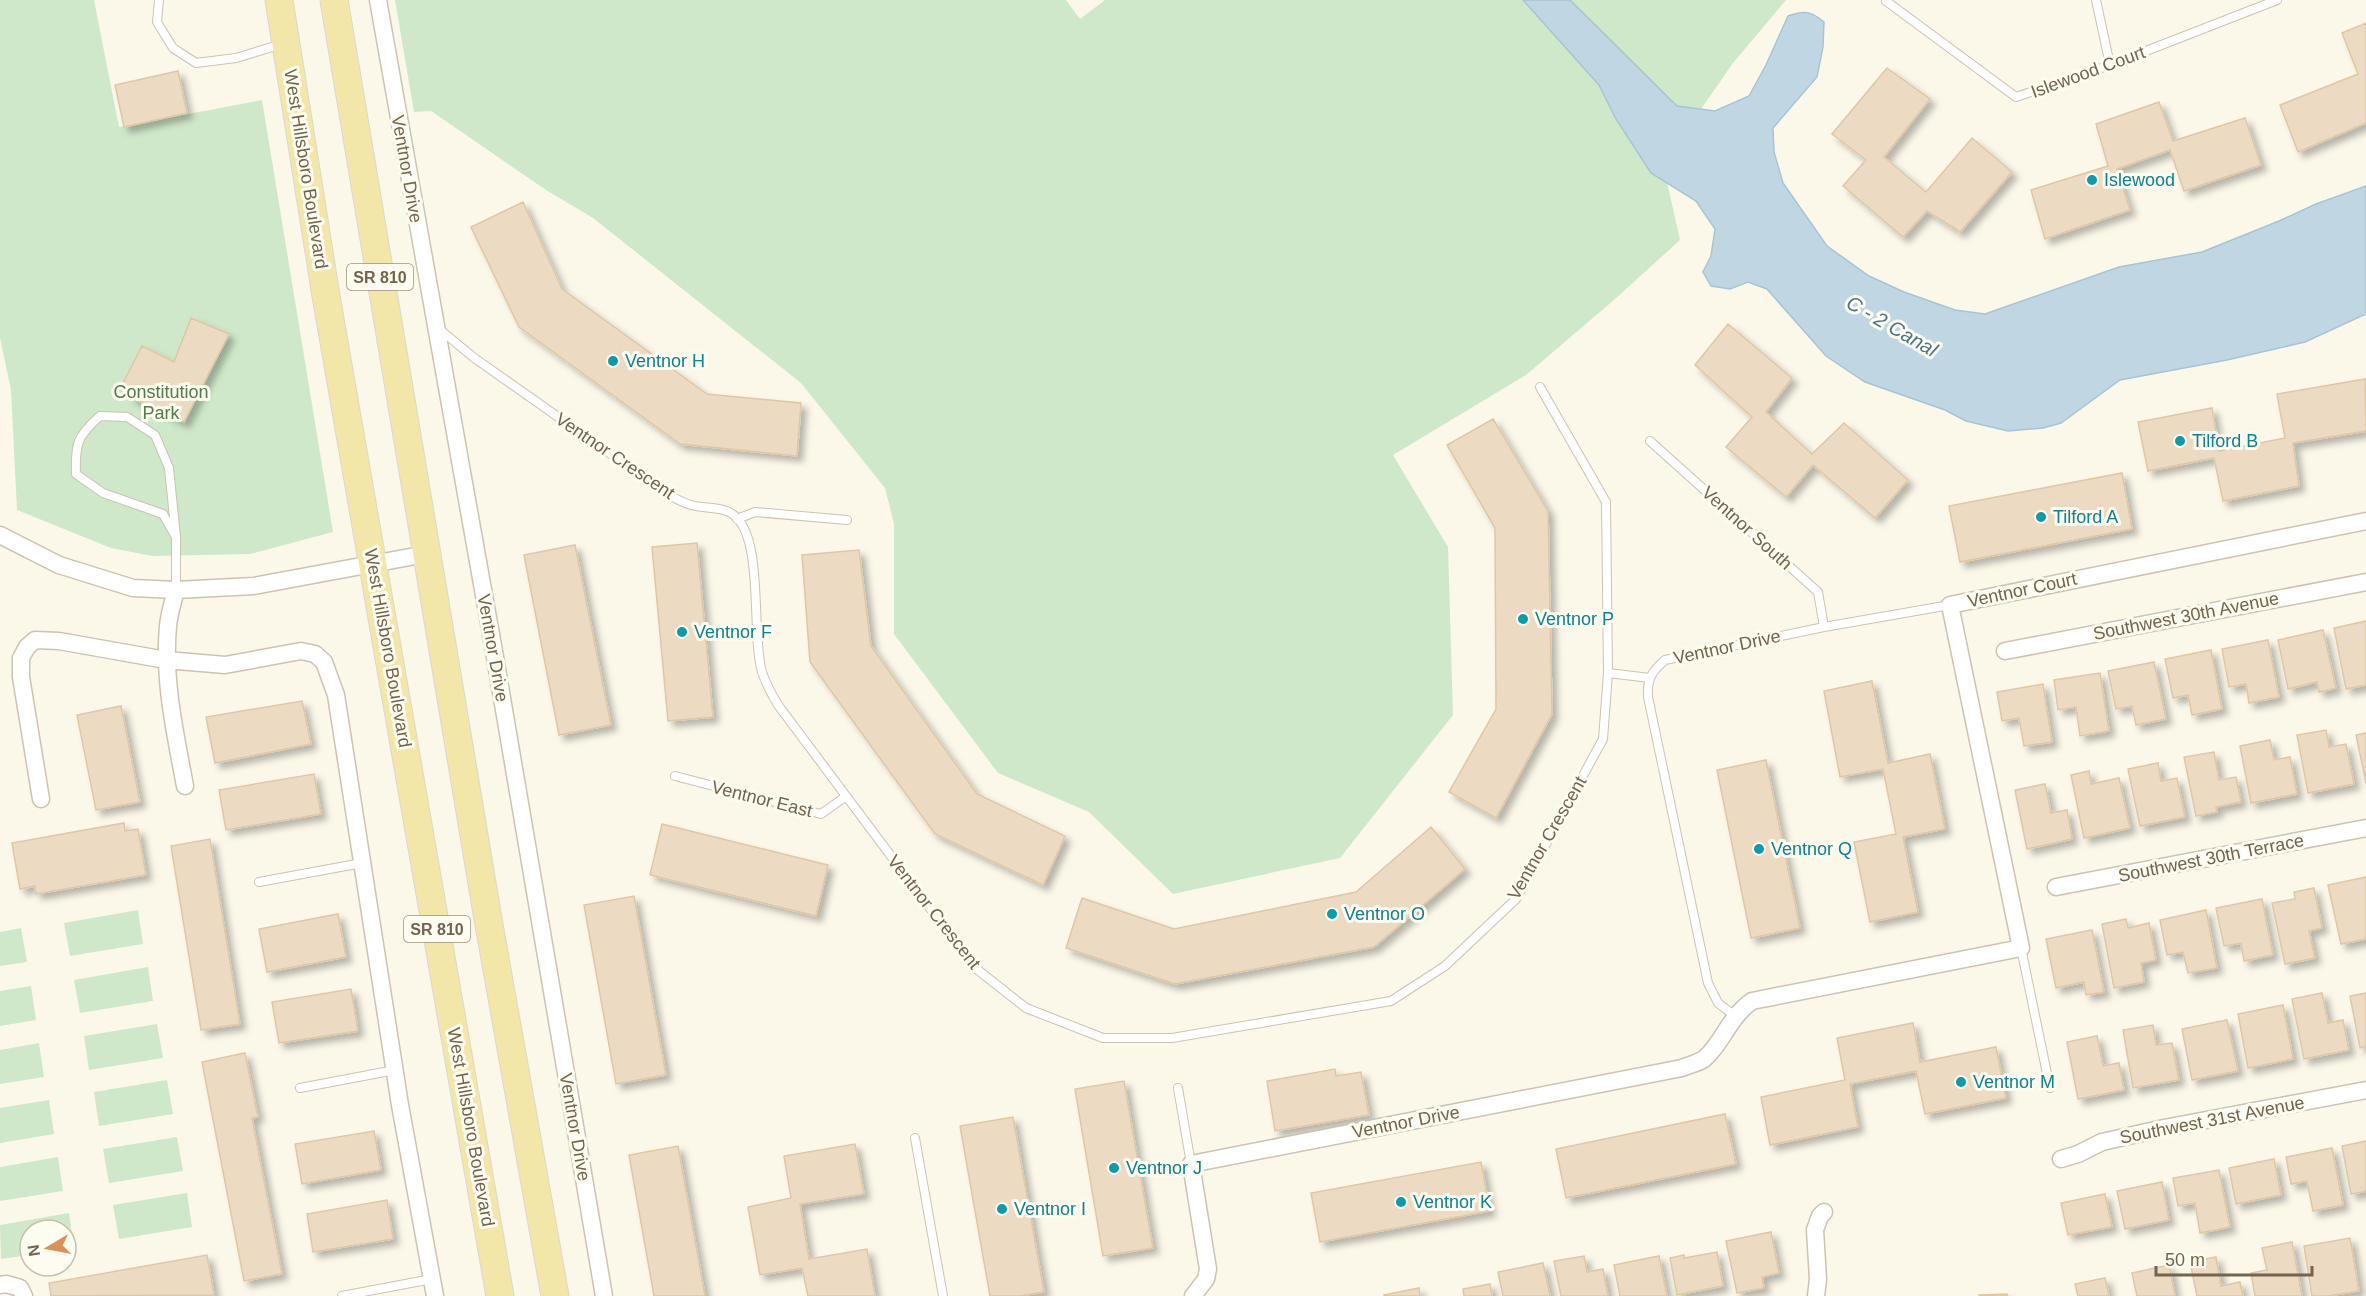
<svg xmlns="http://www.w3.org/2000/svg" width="2366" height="1296" viewBox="0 0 2366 1296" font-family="Helvetica,sans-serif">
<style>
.green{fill:#cfe8c9}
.water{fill:#c0d7e3;stroke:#a7c4d4;stroke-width:1.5}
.building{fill:#ecdbc2;stroke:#dfc7a6;stroke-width:1.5;filter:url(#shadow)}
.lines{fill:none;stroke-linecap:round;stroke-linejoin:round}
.lane-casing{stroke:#ccc3b1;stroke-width:10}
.street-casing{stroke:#ccc3b1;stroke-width:19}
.primary-casing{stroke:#dbd7d1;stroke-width:29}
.lane{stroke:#fff;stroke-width:8}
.street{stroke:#fff;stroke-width:16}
.primary{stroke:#f3e6a9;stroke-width:27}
.culture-dot{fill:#0f9aa8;stroke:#fefbf0;stroke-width:2}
.labels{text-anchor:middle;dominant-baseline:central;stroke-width:6;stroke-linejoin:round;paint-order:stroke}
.shield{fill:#fefbf0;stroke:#9d917f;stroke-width:1.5}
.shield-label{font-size:16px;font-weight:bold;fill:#74644f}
.street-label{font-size:18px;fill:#74644f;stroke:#fefbf0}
.culture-label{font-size:18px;fill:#0d838f;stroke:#fefbf0;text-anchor:start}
.park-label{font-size:18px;fill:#507e4b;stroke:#fefbf0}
.water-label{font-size:20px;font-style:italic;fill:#4e758b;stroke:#fefbf0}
</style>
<defs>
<filter id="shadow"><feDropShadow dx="5.5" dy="5.5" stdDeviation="3" flood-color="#0004"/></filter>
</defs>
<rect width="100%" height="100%" fill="#fbf8ea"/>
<path class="green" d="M 0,0 L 94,0 L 119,127 L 262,100 L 333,532 L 250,554 L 152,556 L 111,548 L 17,510 L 11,390 L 0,338 Z
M 395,0 L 1066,0 L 1080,19 L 1105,0 L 1786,0 L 1733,63 L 1663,164 L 1680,240 L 1614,300 L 1526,375 L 1393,455 L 1448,547 L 1453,715 L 1340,858 L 1173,894 L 1089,812 L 998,773 L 894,634 L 894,524 L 885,488 L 801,383 L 593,218 L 546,190 L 431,111 L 414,112 Z
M 138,910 L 143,944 L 70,956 L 64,923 Z
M 21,928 L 27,962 L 0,966 L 0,932 Z
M 148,967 L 153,1001 L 80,1013 L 74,980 Z
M 31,986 L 36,1020 L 0,1026 L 0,991 Z
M 157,1024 L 163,1058 L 89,1070 L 84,1036 Z
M 39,1043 L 44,1077 L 0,1084 L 0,1050 Z
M 167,1080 L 173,1114 L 99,1126 L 94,1092 Z
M 49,1100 L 54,1134 L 0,1143 L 0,1108 Z
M 177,1137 L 183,1171 L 109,1183 L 103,1149 Z
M 58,1157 L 63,1191 L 0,1201 L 0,1167 Z
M 187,1193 L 192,1227 L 119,1239 L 113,1205 Z
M 69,1213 L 74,1247 L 66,1249 L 66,1230 L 30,1230 L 30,1255 L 1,1259 L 0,1225 Z"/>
<path class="water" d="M 1523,0 L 1570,0 L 1677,106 L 1715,111 L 1749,96 L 1766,65 L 1788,16 C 1804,10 1811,11 1824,22 L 1823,47 L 1817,77 L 1773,128 L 1774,152 L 1783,183 L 1827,246 L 1869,276 L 1904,292 L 1955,310 L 1985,314 L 2119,267 L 2202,252 L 2279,221 L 2316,204 L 2366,186 L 2366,314 L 2305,342 L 2227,360 L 2120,380 L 2061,423 L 2043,428 L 2008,431 L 1966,421 L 1945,410 L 1865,382 L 1826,356 L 1767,289 L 1748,282 L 1730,289 L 1711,286 L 1703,272 L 1711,256 L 1715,229 L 1696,201 L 1651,173 L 1616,119 L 1599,85 Z"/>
<path class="building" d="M 2366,23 L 2366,123 L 2298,152 L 2280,105 L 2358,74 L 2342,33 Z
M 1887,68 L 1930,99 L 1884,157 L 1926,192 L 1972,138 L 2012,172 L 1960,232 L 1927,211 L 1903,237 L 1843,186 L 1866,160 L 1832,134 Z
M 178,71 L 187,113 L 124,127 L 115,85 Z
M 2159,102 L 2173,141 L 2245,118 L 2261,165 L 2184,191 L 2170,150 L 2117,169 L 2130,210 L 2045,239 L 2031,190 L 2108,166 L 2096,124 Z
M 523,202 L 562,289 L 707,394 L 801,403 L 797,456 L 680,444 L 519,327 L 471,227 Z
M 191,318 L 229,334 L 184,422 L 130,397 L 133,390 L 122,385 L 142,346 L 174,362 Z
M 1728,324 L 1792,378 L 1766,412 L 1812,454 L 1844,423 L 1908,480 L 1875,518 L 1813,465 L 1786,497 L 1726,447 L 1752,417 L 1695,365 Z
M 2365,379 L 2366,431 L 2293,443 L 2299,486 L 2223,501 L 2214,458 L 2148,471 L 2138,422 L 2212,408 L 2219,451 L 2285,438 L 2277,394 Z
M 1493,419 L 1548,511 L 1552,714 L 1496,818 L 1449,792 L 1496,709 L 1495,528 L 1447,445 Z
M 2122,473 L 2132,529 L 1960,562 L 1949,506 Z
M 697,543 L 713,717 L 668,721 L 652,547 Z
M 575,545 L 611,725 L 559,735 L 524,555 Z
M 859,550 L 871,646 L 977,794 L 1065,836 L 1043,885 L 935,834 L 810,662 L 802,555 Z
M 2366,621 L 2366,685 L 2346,689 L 2334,628 Z
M 2323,630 L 2336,688 L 2319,692 L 2317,682 L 2288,689 L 2278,640 Z
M 2268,640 L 2279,697 L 2249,703 L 2246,684 L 2229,687 L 2222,649 Z
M 2211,650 L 2222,709 L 2192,715 L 2188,695 L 2173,698 L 2165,659 Z
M 2154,662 L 2166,719 L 2136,725 L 2132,706 L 2116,709 L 2108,671 Z
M 2100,673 L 2109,731 L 2080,736 L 2076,707 L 2058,710 L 2054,680 Z
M 1872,681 L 1888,763 L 1930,754 L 1945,829 L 1903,837 L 1918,912 L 1870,922 L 1854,842 L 1896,834 L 1883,769 L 1840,777 L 1824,691 Z
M 2043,684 L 2052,742 L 2024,746 L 2019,718 L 2002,721 L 1997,692 Z
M 302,701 L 311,744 L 215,763 L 206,717 Z
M 121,706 L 140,802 L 96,810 L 77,715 Z
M 2326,730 L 2329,747 L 2346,744 L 2354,784 L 2308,793 L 2297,735 Z
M 2366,733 L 2366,783 L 2356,735 Z
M 2270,740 L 2274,760 L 2290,757 L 2297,794 L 2251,803 L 2240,746 Z
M 2214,752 L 2219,780 L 2236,777 L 2241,802 L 2216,807 L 2217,812 L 2196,816 L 2184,757 Z
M 1766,760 L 1800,928 L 1751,938 L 1717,770 Z
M 2158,763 L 2161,781 L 2177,778 L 2185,817 L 2140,826 L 2128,769 Z
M 2089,771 L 2091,784 L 2119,778 L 2130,828 L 2084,838 L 2071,775 Z
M 314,774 L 321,814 L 226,830 L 219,790 Z
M 2045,784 L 2051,813 L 2067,810 L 2072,839 L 2027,849 L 2015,790 Z
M 124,823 L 125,831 L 138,829 L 146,875 L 36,894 L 35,886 L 20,889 L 12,843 Z
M 662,824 L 828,865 L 816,916 L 650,875 Z
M 1431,827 L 1465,869 L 1374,947 L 1175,984 L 1066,948 L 1082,898 L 1174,929 L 1356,892 Z
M 210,839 L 240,1024 L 201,1030 L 171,846 Z
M 2366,877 L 2366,939 L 2341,944 L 2328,885 Z
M 2314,888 L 2322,928 L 2309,931 L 2315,958 L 2285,964 L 2272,903 L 2295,899 L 2294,892 Z
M 634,896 L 666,1075 L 616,1084 L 584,905 Z
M 2262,899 L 2273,955 L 2244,961 L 2241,943 L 2224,946 L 2216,908 Z
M 2206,910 L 2217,968 L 2188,973 L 2183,952 L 2167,955 L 2160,920 Z
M 338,914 L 346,957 L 267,972 L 259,929 Z
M 2126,919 L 2128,928 L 2149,923 L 2156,960 L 2141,963 L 2144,982 L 2114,988 L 2102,924 Z
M 2092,930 L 2104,992 L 2086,995 L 2084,982 L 2056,988 L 2046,939 Z
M 351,989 L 358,1031 L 279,1043 L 272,1002 Z
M 2322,993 L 2328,1023 L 2343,1020 L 2349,1050 L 2304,1059 L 2292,999 Z
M 2366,993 L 2366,1046 L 2360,1048 L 2350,996 Z
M 2283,1005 L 2293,1059 L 2248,1068 L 2238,1014 Z
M 2227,1020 L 2238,1071 L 2192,1080 L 2182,1029 Z
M 1913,1023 L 1920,1062 L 1996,1047 L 2006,1098 L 1925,1114 L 1916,1071 L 1850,1084 L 1858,1127 L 1770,1145 L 1761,1097 L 1845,1080 L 1837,1038 Z
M 2153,1025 L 2156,1045 L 2172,1043 L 2179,1080 L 2133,1088 L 2123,1030 Z
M 2097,1036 L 2103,1066 L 2119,1063 L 2124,1090 L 2078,1099 L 2067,1042 Z
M 245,1053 L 258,1117 L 252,1118 L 282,1274 L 244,1281 L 202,1062 Z
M 1335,1069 L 1336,1076 L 1361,1072 L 1369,1115 L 1275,1131 L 1267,1081 Z
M 1124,1081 L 1153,1248 L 1103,1256 L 1075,1089 Z
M 1725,1114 L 1736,1164 L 1566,1198 L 1556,1149 Z
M 1013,1117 L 1044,1292 L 1019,1296 L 990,1296 L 960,1126 Z
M 374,1131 L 381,1170 L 302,1184 L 295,1144 Z
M 2366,1141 L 2366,1191 L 2351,1194 L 2342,1146 Z
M 855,1144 L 864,1194 L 800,1204 L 809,1259 L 867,1249 L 875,1296 L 808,1296 L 802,1268 L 760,1275 L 748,1207 L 791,1198 L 784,1156 Z
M 678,1146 L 705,1296 L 654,1296 L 629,1155 Z
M 2332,1148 L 2343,1205 L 2313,1211 L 2307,1181 L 2291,1184 L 2286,1157 Z
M 2274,1159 L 2281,1195 L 2236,1204 L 2229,1168 Z
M 1481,1162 L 1490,1211 L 1320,1242 L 1311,1193 Z
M 2219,1170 L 2230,1227 L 2200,1233 L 2195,1203 L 2178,1206 L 2173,1178 Z
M 2162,1182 L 2169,1220 L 2125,1229 L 2117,1191 Z
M 2105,1194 L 2112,1227 L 2068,1235 L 2061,1203 Z
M 387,1200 L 393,1239 L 313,1252 L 307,1214 Z
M 1771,1232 L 1779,1273 L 1762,1277 L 1764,1288 L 1737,1293 L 1726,1241 Z
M 2350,1238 L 2359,1291 L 2328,1296 L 2312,1296 L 2304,1246 Z
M 2292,1242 L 2302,1296 L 2255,1296 L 2251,1273 L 2267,1270 L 2262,1248 Z
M 1717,1252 L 1723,1286 L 1677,1295 L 1670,1258 L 1684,1255 L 1684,1258 Z
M 207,1255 L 214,1295 L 51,1296 L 49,1283 Z
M 1584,1256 L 1587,1272 L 1603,1269 L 1608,1296 L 1561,1296 L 1554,1261 Z
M 1659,1256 L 1667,1296 L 1620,1296 L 1614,1265 Z
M 2216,1257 L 2221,1286 L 2240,1282 L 2243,1296 L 2197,1296 L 2190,1262 Z
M 1543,1263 L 1550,1296 L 1503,1296 L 1498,1272 Z
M 2169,1265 L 2175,1296 L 2137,1296 L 2132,1273 Z
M 2105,1278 L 2109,1296 L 2078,1296 L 2075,1284 Z
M 1490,1284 L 1492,1296 L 1464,1296 L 1463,1289 Z
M 1419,1288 L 1420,1296 L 1385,1296 L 1384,1295 Z
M 2007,1294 L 2008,1296 L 1979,1296 L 1979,1295 Z"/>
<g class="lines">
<g class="lane-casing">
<path id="lane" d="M 159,0 L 157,22 L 173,48 L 196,63 L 236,58 L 282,44
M 2096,0 L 2110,65
M 1886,1 L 2016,97 L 2110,65 L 2277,0
M 438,328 L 473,357 L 670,496 C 677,499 684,503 691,505 C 705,509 724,506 735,516 C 764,541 751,634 762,672 C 766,684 772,695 778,705 L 974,967 L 1026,1008 L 1103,1038 L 1172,1038 L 1391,1001 L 1445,966 L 1516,899 L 1603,739 L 1608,673 L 1650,678
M 1540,387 L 1606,502 L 1608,673
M 1650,441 L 1818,592 L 1824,627
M 737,519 L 755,512 L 847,520
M 176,537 L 169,468 L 155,435 L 127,417 L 100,416 C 77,436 75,444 76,474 L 103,493 L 163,514 L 176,537 L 176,590
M 675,776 L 821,814 L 845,797
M 259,882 L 362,863
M 2021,948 L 2050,1088
M 1735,1016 L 1718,1003 L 1708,983 L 1648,697 C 1647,680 1651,672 1665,660 L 1824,627 L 1950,605
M 300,1088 L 395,1070
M 1178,1088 L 1191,1164
M 915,1138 L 943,1296
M 342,1296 L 432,1279"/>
</g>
<g class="street-casing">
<path id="street" d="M 378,0 L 495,657 L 604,1296
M 0,535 L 59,565 L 133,588 L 176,590 L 254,586 L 426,554
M 176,590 C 173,602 169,614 168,626 C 163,680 175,732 185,786
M 2005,651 L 2366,582
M 41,799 L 21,677 L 21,658 L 27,647 L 35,640 L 59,641 L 166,660 L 225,665 L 301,651 L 315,654 L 324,662 L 336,695 L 400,1105 L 435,1296
M 2056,887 L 2366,828
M 2061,1159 L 2078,1154 L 2102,1142 L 2164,1128 L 2366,1090
M 0,1285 L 6,1284 L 20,1288 L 24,1296
M 1193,1296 L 1206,1279 L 1208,1269 L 1191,1164 L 1682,1068 C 1689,1065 1698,1063 1704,1059 C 1723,1043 1728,1018 1752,1001 L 2021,948 L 1950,605 L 2366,521
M 1816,1296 L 1818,1279 L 1815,1230 L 1820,1216 L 1824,1212"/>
</g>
<g class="primary-casing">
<path id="primary" d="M 279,0 L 326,296 L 500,1296
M 334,0 L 488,919 L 555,1296"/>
</g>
<use href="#lane" class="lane"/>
<use href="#street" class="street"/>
<use href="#primary" class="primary"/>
</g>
<g class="culture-dot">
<circle cx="2092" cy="180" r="6"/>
<circle cx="613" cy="361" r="6"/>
<circle cx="2180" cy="441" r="6"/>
<circle cx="2041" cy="517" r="6"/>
<circle cx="1523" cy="619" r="6"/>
<circle cx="682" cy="632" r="6"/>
<circle cx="1759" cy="849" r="6"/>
<circle cx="1332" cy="914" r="6"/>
<circle cx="1961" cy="1082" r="6"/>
<circle cx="1114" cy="1168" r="6"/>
<circle cx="1401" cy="1202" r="6"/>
<circle cx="1002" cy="1209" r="6"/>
</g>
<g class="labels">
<g class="shield">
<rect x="347" y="264" width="66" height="26" rx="4.5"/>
<rect x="404" y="916" width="66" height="26" rx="4.5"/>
</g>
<g class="shield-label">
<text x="380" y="277">SR 810</text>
<text x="437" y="929">SR 810</text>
</g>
<g class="street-label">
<text transform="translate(2088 72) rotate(-20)">Islewood Court</text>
<text transform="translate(306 169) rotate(81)">West Hillsboro Boulevard</text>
<text transform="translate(407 169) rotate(80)">Ventnor Drive</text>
<text transform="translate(615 456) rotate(34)">Ventnor Crescent</text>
<text transform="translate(1747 528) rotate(42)">Ventnor South</text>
<text transform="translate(2022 590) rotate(-12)">Ventnor Court</text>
<text transform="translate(2186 616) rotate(-11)">Southwest 30th Avenue</text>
<text transform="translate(1727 647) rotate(-12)">Ventnor Drive</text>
<text transform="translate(388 648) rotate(80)">West Hillsboro Boulevard</text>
<text transform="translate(493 648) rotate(80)">Ventnor Drive</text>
<text transform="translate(762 799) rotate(14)">Ventnor East</text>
<text transform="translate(1547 838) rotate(-60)">Ventnor Crescent</text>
<text transform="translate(2211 858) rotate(-11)">Southwest 30th Terrace</text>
<text transform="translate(934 912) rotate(52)">Ventnor Crescent</text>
<text transform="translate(2212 1120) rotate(-11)">Southwest 31st Avenue</text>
<text transform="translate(1406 1122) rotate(-11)">Ventnor Drive</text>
<text transform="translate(471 1127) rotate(80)">West Hillsboro Boulevard</text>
<text transform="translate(575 1127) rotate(80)">Ventnor Drive</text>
</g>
<g class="culture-label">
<text x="2104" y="180">Islewood</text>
<text x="625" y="361">Ventnor H</text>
<text x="2192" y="441">Tilford B</text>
<text x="2053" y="517">Tilford A</text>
<text x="1535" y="619">Ventnor P</text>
<text x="694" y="632">Ventnor F</text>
<text x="1771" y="849">Ventnor Q</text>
<text x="1344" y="914">Ventnor O</text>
<text x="1973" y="1082">Ventnor M</text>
<text x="1126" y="1168">Ventnor J</text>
<text x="1413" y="1202">Ventnor K</text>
<text x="1014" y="1209">Ventnor I</text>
</g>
<g class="park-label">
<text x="161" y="392">Constitution<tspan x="161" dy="21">Park</tspan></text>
</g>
<g class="water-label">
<text transform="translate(1892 326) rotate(30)">C - 2 Canal</text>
</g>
</g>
<g transform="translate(48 1248) rotate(260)"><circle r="28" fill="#fefbf0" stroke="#c7bfb0" stroke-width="1.5"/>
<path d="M0-4.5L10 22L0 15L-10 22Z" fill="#d9915b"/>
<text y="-9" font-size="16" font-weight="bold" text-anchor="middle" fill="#74644f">N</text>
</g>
<path d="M2156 1266v9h156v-9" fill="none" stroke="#74644f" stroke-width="3"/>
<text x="2165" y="1266" font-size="18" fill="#74644f" stroke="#fefbf0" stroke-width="4.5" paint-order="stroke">50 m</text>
</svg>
